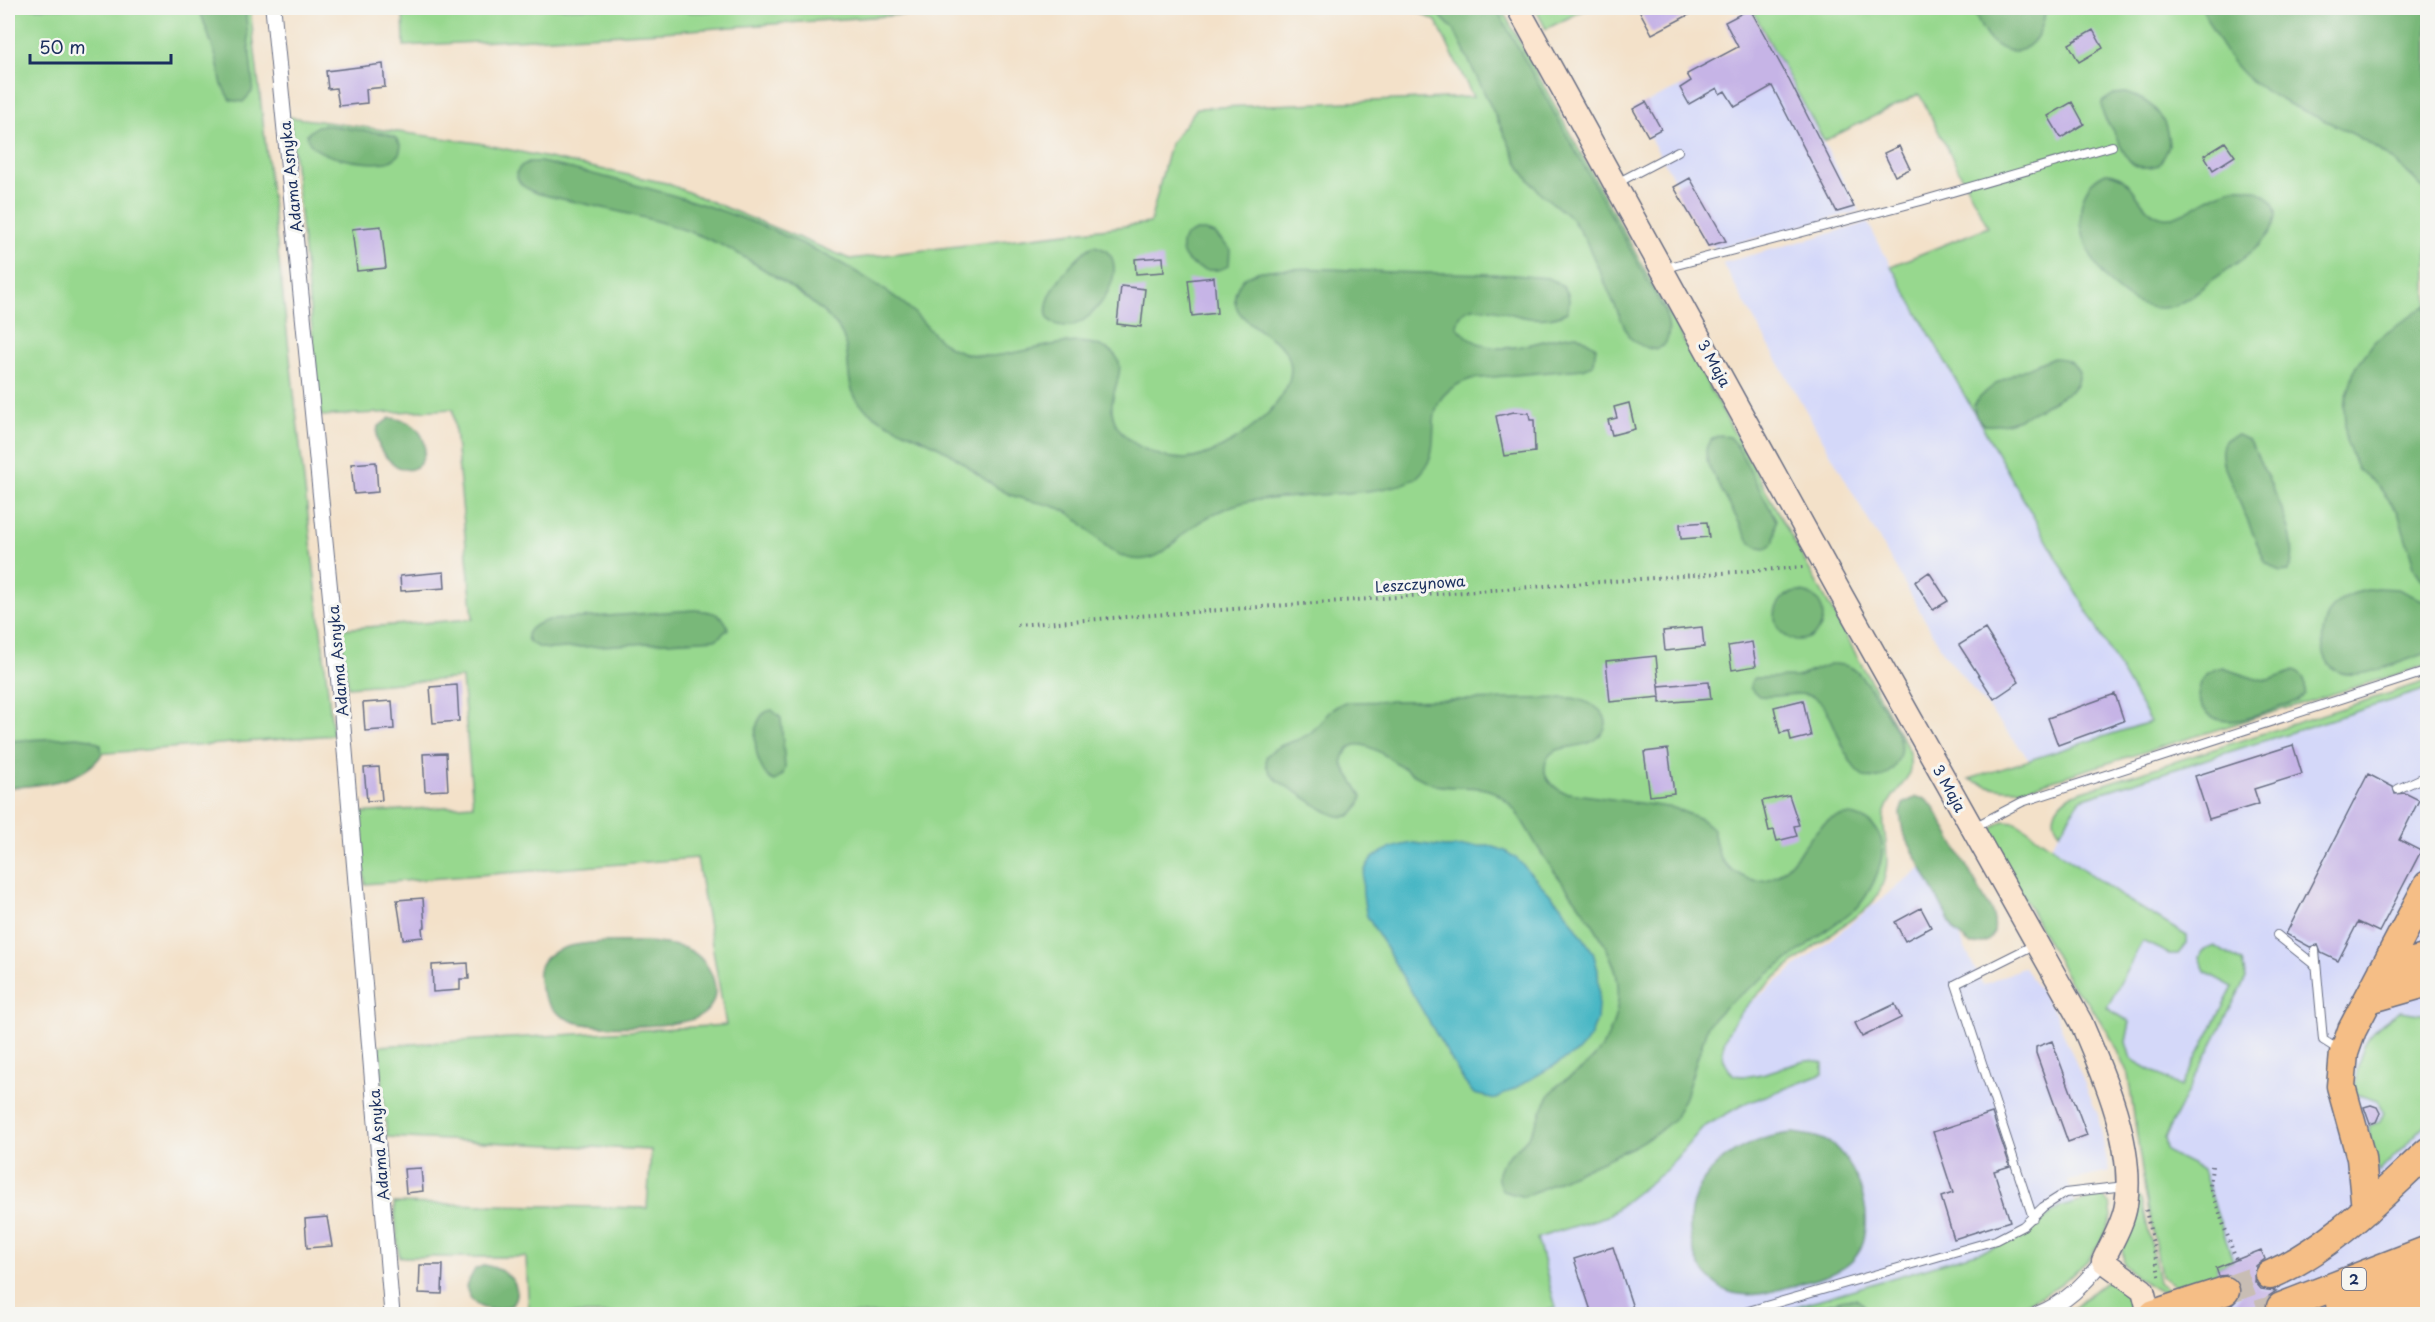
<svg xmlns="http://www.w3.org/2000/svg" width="2435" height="1322" viewBox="0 0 2435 1322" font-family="'Playpen Sans',sans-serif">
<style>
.built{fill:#d4d8f9}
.green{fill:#97d88e;stroke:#598476;stroke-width:1.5}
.forest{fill:#79b879;stroke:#4a746c;stroke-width:1.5}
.water{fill:#4ab7c5;stroke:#327392;stroke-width:1.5}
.building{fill:#c6b4e6}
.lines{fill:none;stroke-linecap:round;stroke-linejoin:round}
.highway-tunnel{stroke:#c8bdb4;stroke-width:28;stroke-dasharray:28 14;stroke-linecap:butt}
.lane-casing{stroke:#676d83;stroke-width:10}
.street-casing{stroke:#676d83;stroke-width:17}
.secondary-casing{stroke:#676d83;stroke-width:25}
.highway-casing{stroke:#676d83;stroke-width:31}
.path{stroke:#676d83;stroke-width:4;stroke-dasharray:1.5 4.5;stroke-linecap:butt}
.lane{stroke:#fff;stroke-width:8}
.street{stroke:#fff;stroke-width:15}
.secondary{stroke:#fbe5cf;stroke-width:22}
.highway{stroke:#f5be86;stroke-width:28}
.labels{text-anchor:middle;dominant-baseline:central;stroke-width:6;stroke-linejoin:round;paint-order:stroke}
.shield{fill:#f6f6f2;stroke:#5d6b8a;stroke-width:1.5}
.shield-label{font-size:14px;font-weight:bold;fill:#1b2f5e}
.street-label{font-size:15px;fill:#1b2f5e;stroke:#f6f6f2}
</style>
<rect width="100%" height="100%" fill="#f6f6f2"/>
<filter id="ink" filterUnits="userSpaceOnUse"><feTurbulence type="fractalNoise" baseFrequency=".0167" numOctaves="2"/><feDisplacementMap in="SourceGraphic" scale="12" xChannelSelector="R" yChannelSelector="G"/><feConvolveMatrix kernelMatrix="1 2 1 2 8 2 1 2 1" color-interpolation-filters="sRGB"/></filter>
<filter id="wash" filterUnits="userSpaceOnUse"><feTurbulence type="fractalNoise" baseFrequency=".008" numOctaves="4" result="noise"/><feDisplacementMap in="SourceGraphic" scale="24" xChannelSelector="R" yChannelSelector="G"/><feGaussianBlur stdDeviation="1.35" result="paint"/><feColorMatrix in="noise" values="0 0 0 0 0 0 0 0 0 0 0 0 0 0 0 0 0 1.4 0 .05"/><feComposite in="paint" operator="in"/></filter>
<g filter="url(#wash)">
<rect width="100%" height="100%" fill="#f3e1c9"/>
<path class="built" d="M 1771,44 L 1860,211 L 1715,249 L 1633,109 Z
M 1868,223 L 1891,266 L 2151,722 L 2030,760 L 1945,655 L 1722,263 Z
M 2427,689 L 2427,1314 L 2234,1314 L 2130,1068 L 2031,878 L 2081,799 Z
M 1924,865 L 1983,985 L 2024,967 L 2055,1013 L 2098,1115 L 2109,1172 L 2068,1181 L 2083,1226 L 1823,1314 L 1506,1314 L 1518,1184 L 1677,1061 Z"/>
<path class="green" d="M 8,8 L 250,8 L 333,735 L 8,761 Z
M 403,8 L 670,8 C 696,17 725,8 752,8 C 834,5 917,8 999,8 L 662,32 L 404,46 Z
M 1411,8 L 1501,8 L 1908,749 C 1918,784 1893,785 1885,812 C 1882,819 1884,828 1885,835 C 1889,863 1888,883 1870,906 C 1835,932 1723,1005 1723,1051 C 1722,1061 1727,1068 1734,1075 C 1766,1082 1803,1052 1823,1063 L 1823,1074 L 1742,1105 L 1702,1128 L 1667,1169 L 1607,1216 L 1537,1238 L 1556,1308 L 1534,1314 L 529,1314 L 526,1257 L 399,1257 L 394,1203 L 647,1208 L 651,1150 L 387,1137 L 379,1046 L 726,1025 L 697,858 L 365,884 L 359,813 L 473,805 L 462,678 L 348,687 L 341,629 L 473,619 L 453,409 L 321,416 L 290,117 L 478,143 L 666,183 L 850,259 L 1150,223 L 1170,144 L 1197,108 L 1473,97 L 1436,21 Z
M 1535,8 L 1588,8 L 1546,29 Z
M 1751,8 L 2427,8 L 2427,665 L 2027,788 C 2005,791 1989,788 1969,779 L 2150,722 L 1891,266 L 1988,227 L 1919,94 L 1824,141 Z
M 2427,681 L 2427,689 L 2081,799 L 2060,832 C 2048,818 2056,804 2070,795 Z
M 2003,821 L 2016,822 L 2022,826 L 2121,896 L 2187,936 L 2187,943 L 2178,954 L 2169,954 L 2142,941 L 2107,1008 L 2130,1022 L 2126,1042 L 2131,1059 L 2181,1087 L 2233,987 L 2205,972 L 2199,957 L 2202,951 L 2214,946 L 2242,962 L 2246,978 L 2164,1138 L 2166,1149 L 2169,1153 L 2203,1170 L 2233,1261 L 2216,1268 L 2220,1278 L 2176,1287 L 2161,1276 L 2145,1191 L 2128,1075 L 2109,1034 L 2087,1001 L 2073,988 L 1990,835 L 1992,829 Z
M 2400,1011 L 2427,1015 L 2427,1123 L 2379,1172 L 2371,1153 L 2369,1126 L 2380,1122 L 2384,1112 L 2377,1101 L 2353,1093 C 2362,1048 2359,1037 2400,1011 Z
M 2137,1195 L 2142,1200 L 2159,1282 L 2166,1289 L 2181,1293 L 2172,1298 L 2136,1277 L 2124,1264 L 2122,1247 L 2137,1216 Z
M 2102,1196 L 2110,1204 L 2112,1217 L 2104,1237 L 2088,1260 L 2060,1286 L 2006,1314 L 1770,1314 L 1990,1249 L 2022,1236 L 2061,1207 Z
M 2114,1278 C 2129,1285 2139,1297 2134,1314 L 2066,1314 C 2082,1304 2097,1284 2114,1278 Z"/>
<path class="forest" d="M 199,8 L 245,8 L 253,85 L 252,92 L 243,102 L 230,100 L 222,85 L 216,57 Z
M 1432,8 L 1496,8 L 1664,310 C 1678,345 1658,362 1629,337 L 1586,241 L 1572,219 L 1538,191 L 1522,171 L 1454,30 Z
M 1972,8 L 2045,8 C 2045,39 2019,67 1991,41 C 1982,33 1977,18 1972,8 Z
M 2202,8 L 2427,8 L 2427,192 C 2409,173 2390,156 2367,142 C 2330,119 2285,108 2250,80 C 2228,62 2213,33 2202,8 Z
M 2125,93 C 2152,100 2168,117 2169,146 L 2159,165 C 2127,174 2126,154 2114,133 C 2108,123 2100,115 2102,102 L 2114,94 Z
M 325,125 L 387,134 L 396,138 L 401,146 L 399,155 C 395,158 392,161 387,162 C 368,165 307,159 307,134 L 317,126 Z
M 529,162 L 541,162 C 648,186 757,214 853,270 C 873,282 892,293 909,308 C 924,321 936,341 954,349 C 1001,372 1055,330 1100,346 C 1138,360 1109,386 1112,410 C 1115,441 1157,459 1185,459 C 1222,458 1310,397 1287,354 C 1276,332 1217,319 1240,283 C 1246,274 1259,271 1270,270 C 1310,266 1352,271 1392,272 C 1443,274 1496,272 1548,278 C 1565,285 1573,293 1567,312 C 1554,319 1544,319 1530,318 C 1509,316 1460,291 1457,327 C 1493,367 1533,338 1577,335 L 1596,347 L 1593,365 L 1583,369 L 1471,379 C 1408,400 1453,446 1417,477 C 1394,497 1283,494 1245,502 C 1225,507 1204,518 1188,530 C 1174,541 1164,557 1145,559 C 1113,564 1095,533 1073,516 C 1054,501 1027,504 1007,493 C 982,481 963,460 939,447 C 915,434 882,425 862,406 C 842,386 853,358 842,334 C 831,311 770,273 747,259 C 684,220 606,210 536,193 C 525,188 518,185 516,173 L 521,166 Z
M 2106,173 C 2137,174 2136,213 2164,217 C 2191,221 2226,169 2265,195 C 2271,198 2276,207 2276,214 C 2276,242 2229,268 2208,283 C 2198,291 2186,302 2174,306 C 2107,325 2044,200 2106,173 Z
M 1205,231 L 1215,234 L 1230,249 L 1229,265 C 1210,280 1170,261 1185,236 L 1196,231 Z
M 1094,246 C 1141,255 1095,330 1064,326 C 1018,322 1075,252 1094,246 Z
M 2427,305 L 2427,587 L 2415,570 L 2398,512 L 2379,487 L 2357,468 L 2346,441 L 2344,406 L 2355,368 L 2375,341 Z
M 2051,358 C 2065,358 2072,360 2079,372 L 2077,383 L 2071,391 C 2044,405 2015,428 1984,425 L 1976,417 L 1974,405 C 1991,380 2024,370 2051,358 Z
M 390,418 C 448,422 424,499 386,457 C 378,448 375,438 378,427 Z
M 1720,435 L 1729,437 L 1737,446 L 1776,520 L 1774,542 L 1767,548 L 1757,547 L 1749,541 L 1709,467 C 1704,451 1704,441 1720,435 Z
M 2237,435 L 2248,440 L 2255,451 C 2267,479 2306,543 2288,571 L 2280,572 L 2265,562 L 2223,463 C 2220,449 2221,438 2237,435 Z
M 2376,588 L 2397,589 L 2427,602 L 2427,653 C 2407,659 2368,677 2347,674 C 2314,670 2318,619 2337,603 C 2348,593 2363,591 2376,588 Z
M1775 616a24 24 0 1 1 48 0a24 24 0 1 1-48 0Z
M 694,610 C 708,611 725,612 728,629 L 717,639 L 550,649 C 518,646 521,627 549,620 Z
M 1830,664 C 1837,664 1845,664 1852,668 C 1865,676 1896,726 1900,741 C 1903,755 1894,774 1879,778 C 1845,787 1839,715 1818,700 C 1801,688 1778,699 1759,696 L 1750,688 L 1751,682 L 1755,678 L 1797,677 Z
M 2222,668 L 2256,679 L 2269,680 L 2294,671 C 2306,676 2306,682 2305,694 L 2297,701 C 2265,711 2211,743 2198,696 C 2200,680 2204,670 2222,668 Z
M 1572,698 C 1593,701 1622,719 1595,740 C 1579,751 1547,741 1545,767 C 1544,780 1552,785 1562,792 L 1674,808 L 1701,819 L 1712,828 C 1716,838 1716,850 1721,859 C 1726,867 1734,871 1742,876 C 1789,899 1802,828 1836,817 C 1847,813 1857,815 1867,821 C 1898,840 1875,885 1859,906 L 1726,1006 L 1708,1025 L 1685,1097 L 1674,1119 L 1656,1134 L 1633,1147 L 1524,1197 L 1503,1191 C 1499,1184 1496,1178 1499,1170 C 1504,1155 1520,1149 1529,1136 C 1539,1122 1542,1102 1555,1088 C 1563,1080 1575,1075 1584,1067 C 1610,1047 1624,1004 1616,973 C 1603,927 1567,892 1542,854 C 1530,836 1520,812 1503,798 C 1481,780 1457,792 1433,784 C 1410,777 1383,749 1362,745 C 1349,743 1344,753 1342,764 L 1362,796 C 1353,836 1321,808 1301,795 C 1292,789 1278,783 1271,774 C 1266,768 1266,764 1266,757 C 1277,742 1296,744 1310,733 C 1325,721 1323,712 1345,702 Z
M 772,710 L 781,718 L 785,768 L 783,774 L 775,781 C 754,776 745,713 772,710 Z
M 77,737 L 91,739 L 101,745 L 102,754 C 83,783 39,785 8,788 L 8,741 Z
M 1916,797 L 1925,799 L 1933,806 L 1992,912 C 1998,932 1994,944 1971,945 L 1955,932 L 1903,832 L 1900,813 L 1903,804 Z
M 646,942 C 660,943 674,944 687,949 C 711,959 728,997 702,1015 C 683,1028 593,1030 572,1021 C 557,1015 546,1004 541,989 C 522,934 617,942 646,942 Z
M 1794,1133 C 1807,1135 1822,1137 1833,1145 C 1862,1171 1880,1229 1853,1260 C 1839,1275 1814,1279 1795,1285 C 1775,1291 1754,1298 1733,1293 C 1720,1290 1712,1281 1704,1272 C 1696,1263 1693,1251 1691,1239 C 1681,1176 1739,1137 1794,1133 Z
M 485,1265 C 506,1270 525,1283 512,1305 C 492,1314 471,1310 466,1286 L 475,1269 Z
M 1845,1299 L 1856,1299 L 1863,1304 L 1866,1314 L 1790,1314 Z"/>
<path class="water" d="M 1414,843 L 1444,847 L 1491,846 L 1505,851 L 1517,859 L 1563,908 L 1593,952 L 1598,970 L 1599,990 L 1597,1019 L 1590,1038 L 1578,1052 L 1496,1099 L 1474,1094 L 1465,1083 L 1367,916 C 1355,869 1365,850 1414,843 Z"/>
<g id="blocks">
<path class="building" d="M 1638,8 L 1702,8 L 1652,34 Z
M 1750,9 L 1788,78 L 1854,207 L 1837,212 L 1772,86 L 1735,107 L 1725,91 L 1720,94 L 1717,88 L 1689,104 L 1680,88 L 1691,81 L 1687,74 L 1738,47 L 1725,22 Z
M 2093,30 L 2103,48 L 2079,62 L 2069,44 Z
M 383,64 L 385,87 L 366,89 L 367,103 L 339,106 L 336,88 L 328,89 L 326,71 Z
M 1646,102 L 1661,129 L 1648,136 L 1633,109 Z
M 2072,102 L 2084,124 L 2061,138 L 2048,116 Z
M 2225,142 L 2235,156 L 2213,170 L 2204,155 Z
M 1899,146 L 1910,169 L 1895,176 L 1884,153 Z
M 1690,178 L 1726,241 L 1708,246 L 1674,187 Z
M 381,226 L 386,268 L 357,271 L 352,229 Z
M 1163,257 L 1164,272 L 1136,274 L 1135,259 Z
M 1214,277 L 1217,313 L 1192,316 L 1188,280 Z
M 1121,286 L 1145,289 L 1141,327 L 1117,324 Z
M 1629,403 L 1635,429 L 1612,435 L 1608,420 L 1617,418 L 1614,407 Z
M 1514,412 L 1529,413 L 1530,420 L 1534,420 L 1535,452 L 1504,456 L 1496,416 Z
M 376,462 L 378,492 L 354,494 L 351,464 Z
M 1707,522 L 1709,537 L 1681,539 L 1680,524 Z
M 444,572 L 445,588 L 401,591 L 400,576 Z
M 1929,572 L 1948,601 L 1933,610 L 1915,582 Z
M 1702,627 L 1704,647 L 1665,651 L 1663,631 Z
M 1985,629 L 2019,682 L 1994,699 L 1959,645 Z
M 1752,642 L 1756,666 L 1732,670 L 1728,646 Z
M 1656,656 L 1660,696 L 1659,686 L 1709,682 L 1711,699 L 1660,703 L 1660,697 L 1610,702 L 1606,661 Z
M 457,685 L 459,721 L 433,723 L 430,687 Z
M 2115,694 L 2124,721 L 2058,745 L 2048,718 Z
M 1803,700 L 1811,736 L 1791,741 L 1789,731 L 1780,733 L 1774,707 Z
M 392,701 L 394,729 L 365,731 L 363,703 Z
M 2293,745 L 2302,774 L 2254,789 L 2259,804 L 2209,819 L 2195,776 Z
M 1668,749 L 1674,793 L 1650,796 L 1644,752 Z
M 446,753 L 448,790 L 425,791 L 423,754 Z
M 379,767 L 382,800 L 367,801 L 364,768 Z
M 2368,774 L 2393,787 L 2395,794 L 2405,793 L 2419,800 L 2399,840 L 2421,851 L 2379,932 L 2358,922 L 2338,961 L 2321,953 L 2318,945 L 2310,947 L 2286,934 Z
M 1789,795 L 1799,825 L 1794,826 L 1797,836 L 1777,841 L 1774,830 L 1769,831 L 1762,801 Z
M 423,898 L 425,927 L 422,928 L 423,937 L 403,939 L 397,900 Z
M 1921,908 L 1931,927 L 1905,941 L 1895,922 Z
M 468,963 L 469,979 L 460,979 L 460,990 L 433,992 L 432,965 Z
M 1895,1004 L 1901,1018 L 1862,1037 L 1855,1023 Z
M 2052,1041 L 2087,1135 L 2068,1142 L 2036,1053 L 2036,1047 Z
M 2371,1105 L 2377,1107 L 2380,1113 L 2376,1122 L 2370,1124 L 2364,1107 Z
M 1992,1113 L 2010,1166 L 1994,1171 L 2010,1221 L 1954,1239 L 1941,1197 L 1953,1193 L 1933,1132 Z
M 421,1168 L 423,1191 L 406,1193 L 404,1169 Z
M 327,1217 L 332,1246 L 307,1248 L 305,1219 Z
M 1613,1247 L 1635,1314 L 1592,1314 L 1574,1259 Z
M 2261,1250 L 2265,1259 L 2256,1266 L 2255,1282 L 2261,1289 L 2276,1291 L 2269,1296 L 2265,1304 L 2267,1314 L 2234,1314 L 2231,1306 L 2241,1295 L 2240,1285 L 2229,1275 L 2219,1276 L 2216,1268 Z
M 420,1265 L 443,1265 L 442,1294 L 419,1293 Z"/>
</g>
</g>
<g filter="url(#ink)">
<use href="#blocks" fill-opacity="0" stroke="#676d83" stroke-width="1.5"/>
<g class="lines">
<path class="highway-tunnel" d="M 2225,1291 L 2270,1275
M 2259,1314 L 2281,1307"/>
<g class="lane-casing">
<path id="lane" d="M 1617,183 L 1678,151
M 1665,268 L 1921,201 L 2112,146
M 2398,789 L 2420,779 L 2428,781
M 1974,827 L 2022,802 L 2428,671
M 2277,935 L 2316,966
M 2315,950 L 2323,1040 L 2339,1050
M 2033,1218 L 1956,984 L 2034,945
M 1738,1314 L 1996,1240 L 2023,1226 L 2043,1207 L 2065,1193 L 2125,1186"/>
</g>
<g class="street-casing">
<path id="street" d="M 273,8 L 342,715 L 392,1314
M 2038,1314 C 2066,1303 2084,1284 2103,1261"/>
</g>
<g class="secondary-casing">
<path id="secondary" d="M 1518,8 L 1842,596 L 2081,1022 C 2104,1075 2135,1146 2126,1205 C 2123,1225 2111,1243 2103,1261 L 2143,1290 L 2149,1314"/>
</g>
<g class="highway-casing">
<path id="highway" d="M 2383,970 L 2428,958
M 2369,999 L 2428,982
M 2366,1210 L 2361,1158 L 2341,1086 L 2344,1053 L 2352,1030 L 2428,885
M 2270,1275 C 2332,1248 2379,1197 2428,1152
M 2340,1303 L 2428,1274
M 2281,1307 L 2428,1250
M 2359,1308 L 2428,1302
M 2154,1314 L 2225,1291"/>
</g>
<path class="path" d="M 1017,625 L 1803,567
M 2212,1166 L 2210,1186 L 2236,1260
M 2146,1210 L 2160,1279"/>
<use href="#lane" class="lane"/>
<use href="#street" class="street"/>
<use href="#secondary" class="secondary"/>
<use href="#highway" class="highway"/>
</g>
</g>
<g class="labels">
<rect class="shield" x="2342" y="1268" width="24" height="22" rx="4.5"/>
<g class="shield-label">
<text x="2354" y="1279">2</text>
</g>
<g class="street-label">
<text transform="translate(290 177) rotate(-96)">Adama Asnyka</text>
<text transform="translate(1715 363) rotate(61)">3 Maja</text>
<text transform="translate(1420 583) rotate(-4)">Leszczynowa</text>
<text transform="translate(337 661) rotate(-95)">Adama Asnyka</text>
<text transform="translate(1950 788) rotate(61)">3 Maja</text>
<text transform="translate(378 1145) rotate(-95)">Adama Asnyka</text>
</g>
</g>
<rect width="2435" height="1322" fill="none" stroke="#f6f6f2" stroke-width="30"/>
<path d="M30 54v9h141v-9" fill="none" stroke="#1b2f5e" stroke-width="3"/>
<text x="39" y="54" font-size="18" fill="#1b2f5e" stroke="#f6f6f2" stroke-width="4.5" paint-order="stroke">50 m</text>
</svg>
